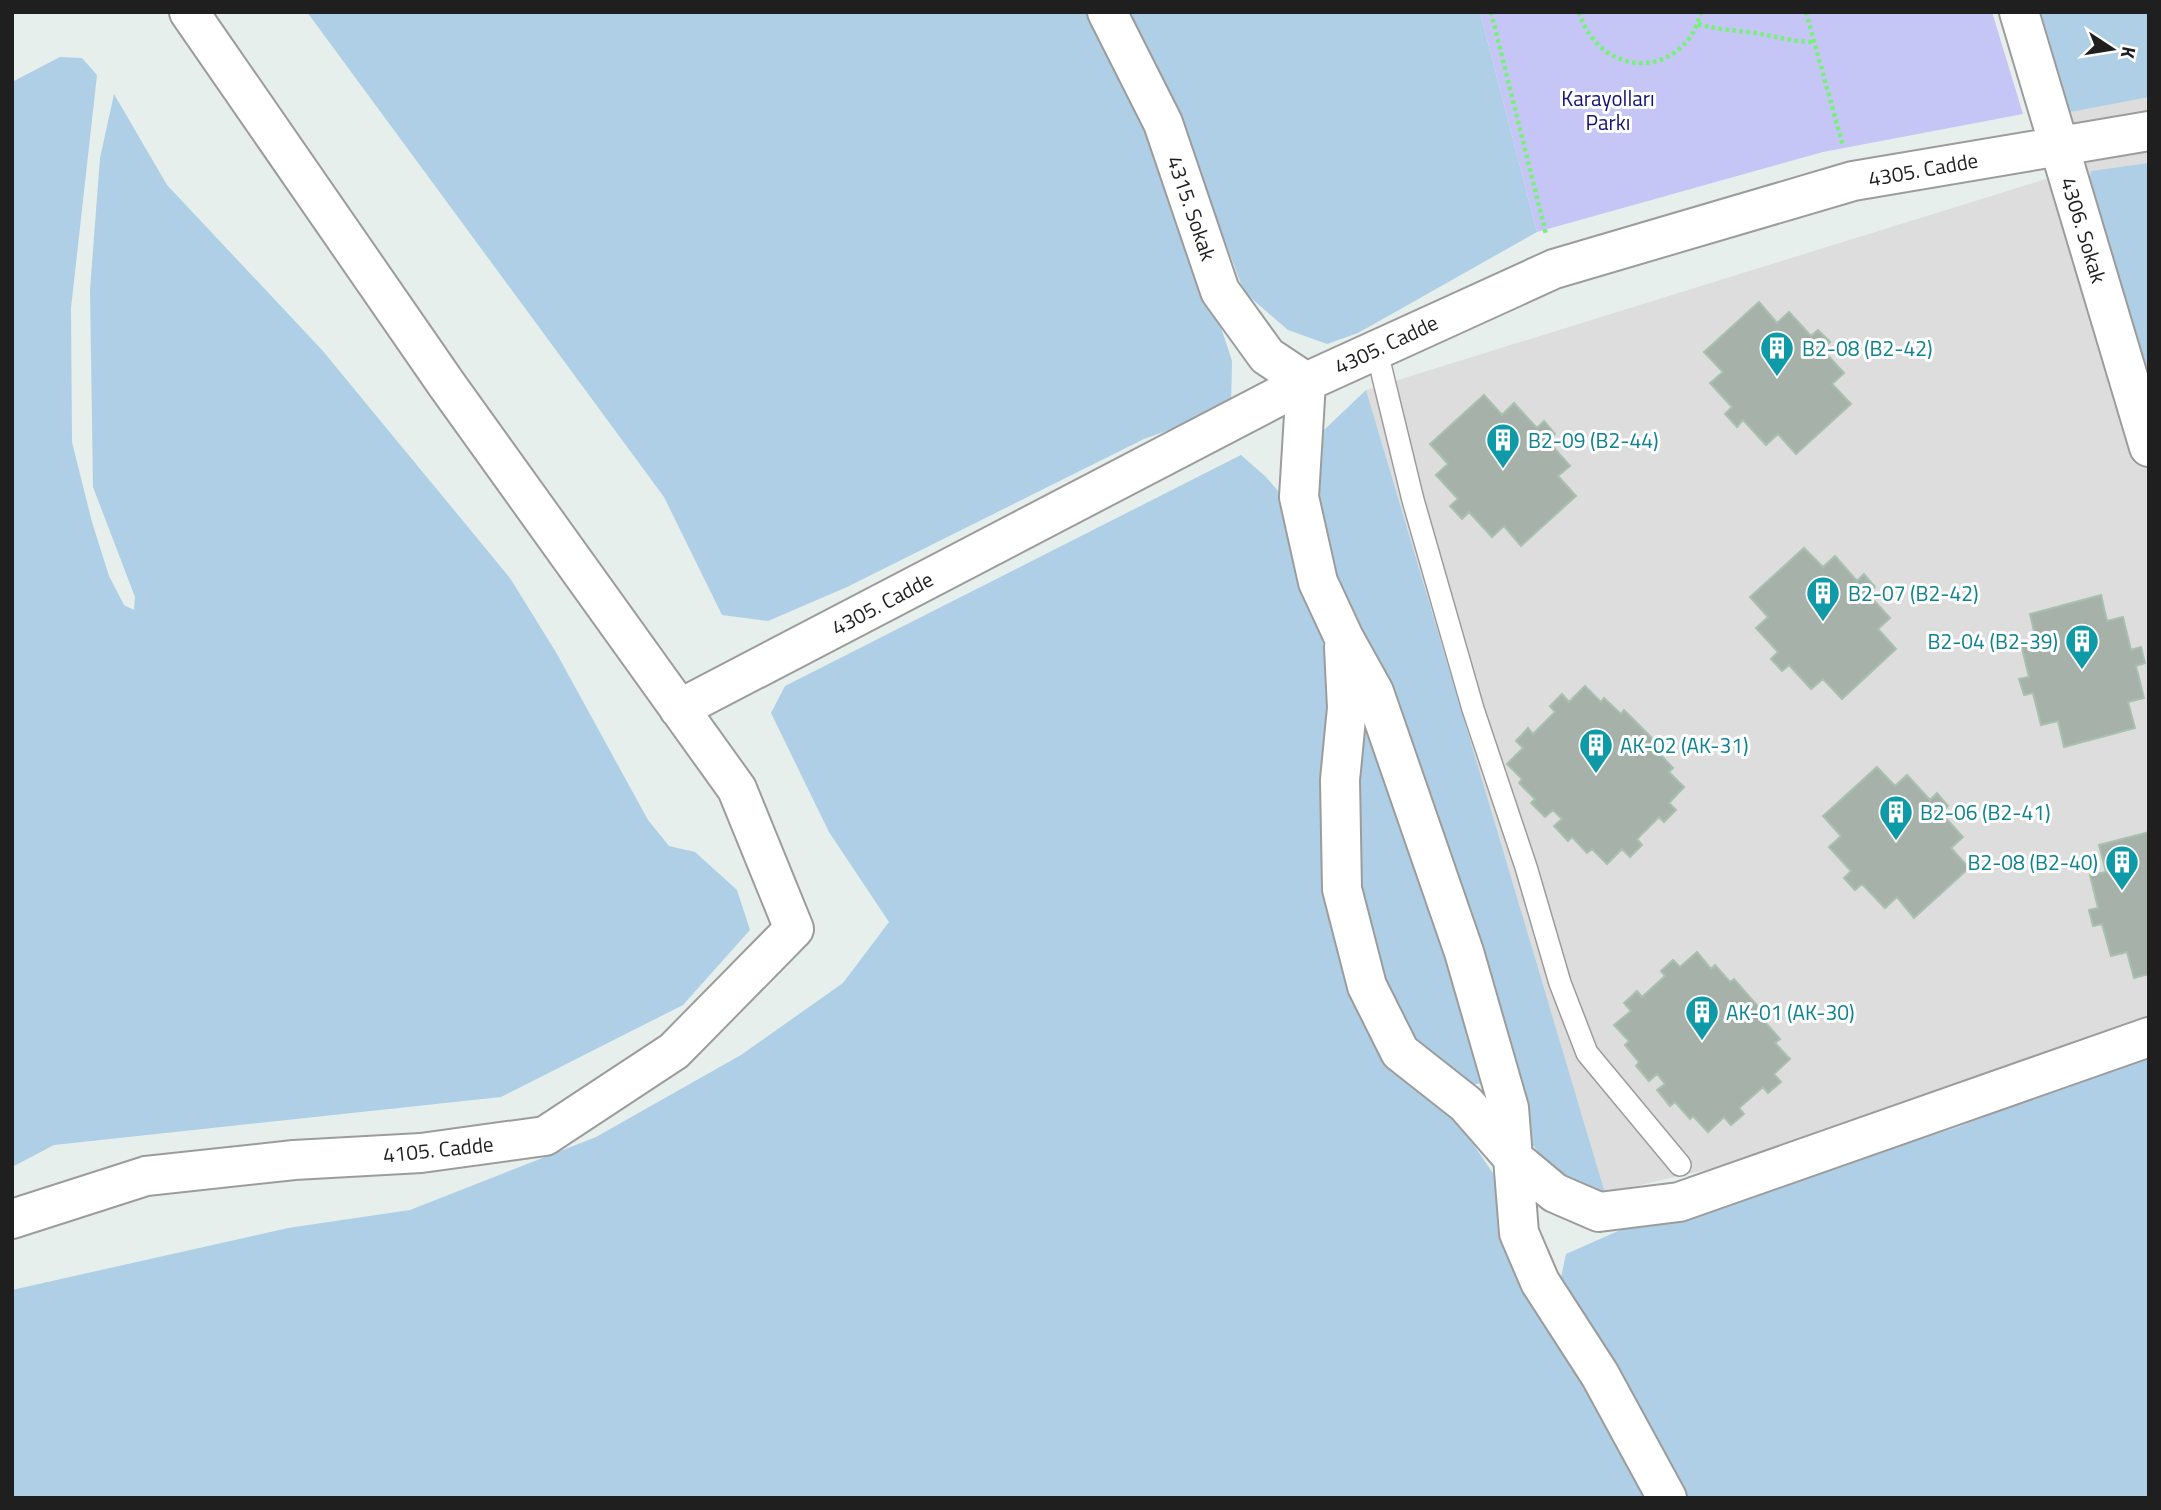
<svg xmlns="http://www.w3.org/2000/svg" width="2161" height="1510" viewBox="0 0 2161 1510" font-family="'Titillium Web',sans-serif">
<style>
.residential{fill:#dcdddc}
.grass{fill:#afcfe6}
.park{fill:#c6c6f6}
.building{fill:#a5b1a9;stroke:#a9c0b1;stroke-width:2}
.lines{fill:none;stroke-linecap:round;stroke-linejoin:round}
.lane-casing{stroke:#9c9c9c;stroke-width:24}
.street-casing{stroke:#9c9c9c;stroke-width:42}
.path{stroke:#75f177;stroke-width:4.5;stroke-dasharray:3.5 3.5;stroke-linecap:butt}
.lane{stroke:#fff;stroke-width:21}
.street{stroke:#fff;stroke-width:38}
.labels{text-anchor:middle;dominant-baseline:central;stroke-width:6;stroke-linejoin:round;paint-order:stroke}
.park-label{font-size:21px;fill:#131377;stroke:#fff}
.street-label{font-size:21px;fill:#1f1f1f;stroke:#fff}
.culture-label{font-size:21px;fill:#0d838f;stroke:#fff;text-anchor:start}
</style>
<rect width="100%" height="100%" fill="#e6efeb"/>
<path class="residential" d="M 2034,12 L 2149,12 L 2149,1069 L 1605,1193 L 1366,390 L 2075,170 Z"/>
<path class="grass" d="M 307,12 L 1091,12 L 1136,91 L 1216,312 L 1232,361 L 1231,408 L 1144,439 L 847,587 L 768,621 L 722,615 L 664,497 Z
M 1125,12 L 1480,12 L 1537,232 L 1358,333 L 1327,344 L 1288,330 L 1244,292 L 1193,155 Z
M 2041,12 L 2149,12 L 2149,97 L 2070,112 Z
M 60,57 L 82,58 L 97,75 L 71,308 L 72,442 L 92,522 L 109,576 L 124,605 L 134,610 L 135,597 L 93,487 L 90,290 L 100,158 L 114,94 L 167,185 L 322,350 L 510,578 L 557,654 L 648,820 L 669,846 L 695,852 L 737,890 L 750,930 L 683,1005 L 501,1097 L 54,1145 L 12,1167 L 12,82 Z
M 2149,163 L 2149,379 L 2089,186 L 2091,171 Z
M 1366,390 L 1605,1193 L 1551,1169 L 1533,1145 L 1522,1095 L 1341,605 L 1313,487 L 1323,431 Z
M 1241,455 L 1266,477 L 1285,499 L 1334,684 L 1382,1044 L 1464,1131 L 1495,1176 L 1512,1250 L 1654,1498 L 12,1498 L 12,1290 L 288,1228 L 410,1210 L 596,1137 L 741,1055 L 843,983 L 889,922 L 829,832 L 771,713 L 785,686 Z
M 1361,701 L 1424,872 L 1483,1083 L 1470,1085 L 1391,1024 L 1354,916 Z
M 2149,1053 L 2149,1498 L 1682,1498 L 1559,1287 L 1566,1254 L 1634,1224 L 1687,1214 L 1958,1127 Z"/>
<path class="park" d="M 1480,12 L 1992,12 L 2023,114 L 1823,152 L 1537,232 Z"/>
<path class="building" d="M 1759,302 L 1777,323 L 1789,312 L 1811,336 L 1818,330 L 1830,342 L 1822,349 L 1844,373 L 1832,384 L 1851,404 L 1796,454 L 1778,434 L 1766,445 L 1743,420 L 1737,427 L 1725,414 L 1732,407 L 1710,383 L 1723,372 L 1704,352 Z
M 1484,395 L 1502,415 L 1514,403 L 1537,428 L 1544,421 L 1555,434 L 1548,441 L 1570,466 L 1558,476 L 1576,496 L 1521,546 L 1504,526 L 1492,537 L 1469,512 L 1462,519 L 1450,506 L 1458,499 L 1436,475 L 1448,464 L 1430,444 Z
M 1804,548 L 1823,567 L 1835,556 L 1857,581 L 1864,574 L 1875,587 L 1868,594 L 1890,618 L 1878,629 L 1896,649 L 1842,699 L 1823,679 L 1811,689 L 1789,665 L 1782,671 L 1771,659 L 1778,652 L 1756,628 L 1768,617 L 1750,597 Z
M 2101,595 L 2107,621 L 2123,617 L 2131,650 L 2141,647 L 2145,663 L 2136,666 L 2144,698 L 2128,702 L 2135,728 L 2064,747 L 2058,721 L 2041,725 L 2033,693 L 2024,695 L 2019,679 L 2029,677 L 2021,644 L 2036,640 L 2030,614 Z
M 1585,686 L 1601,702 L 1604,698 L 1621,714 L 1624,710 L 1648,734 L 1661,748 L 1658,752 L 1673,768 L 1669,772 L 1684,787 L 1669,803 L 1676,810 L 1664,822 L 1659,817 L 1637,839 L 1642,845 L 1630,857 L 1622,849 L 1607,864 L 1592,849 L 1587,853 L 1572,837 L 1568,841 L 1554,826 L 1562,819 L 1553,810 L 1545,817 L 1531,803 L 1535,799 L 1519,783 L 1522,779 L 1507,764 L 1523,748 L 1516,741 L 1528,728 L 1533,734 L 1555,712 L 1550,706 L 1562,694 L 1569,702 Z
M 1877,767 L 1895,786 L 1907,775 L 1930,800 L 1937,793 L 1948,806 L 1941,813 L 1963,837 L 1951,848 L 1969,868 L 1914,918 L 1897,897 L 1885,908 L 1862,884 L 1855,890 L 1844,878 L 1851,871 L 1829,847 L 1841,836 L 1823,816 Z
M 2149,832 L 2149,974 L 2134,978 L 2127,952 L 2111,956 L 2102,924 L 2093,926 L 2089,910 L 2098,908 L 2090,875 L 2106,872 L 2099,845 Z
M 1697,952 L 1711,969 L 1715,965 L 1730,982 L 1734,979 L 1769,1019 L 1765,1022 L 1780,1039 L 1775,1043 L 1790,1059 L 1774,1074 L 1781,1082 L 1768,1093 L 1763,1087 L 1739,1108 L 1744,1114 L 1731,1125 L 1724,1117 L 1708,1132 L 1693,1116 L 1690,1119 L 1675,1102 L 1670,1106 L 1657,1090 L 1665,1084 L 1657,1074 L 1649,1081 L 1636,1066 L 1639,1062 L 1625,1045 L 1629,1041 L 1614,1025 L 1631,1011 L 1624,1003 L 1637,991 L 1642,997 L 1665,976 L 1661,971 L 1673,960 L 1680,967 Z"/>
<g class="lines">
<g class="lane-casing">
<path id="lane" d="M 1376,348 L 1413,500 L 1473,709 L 1526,867 L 1560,983 L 1587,1053 L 1680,1165"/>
</g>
<g class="street-casing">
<path id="street" d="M 1107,12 L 1163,123 L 1220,291 L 1267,356 L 1306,382 L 1299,497 L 1318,582 L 1344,638 L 1374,692 L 1464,952 L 1509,1108 L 1519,1233 L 1540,1282 L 1600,1375 L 1667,1498
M 2019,12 L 2149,447
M 1344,647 L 1347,708 L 1340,780 L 1342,889 L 1367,986 L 1400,1052 L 1466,1104 L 1513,1158 L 1555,1193 L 1599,1212 L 1679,1202 L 2149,1037
M 679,709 L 1306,382 L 1554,269 L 1853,181 L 2149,131
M 12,1219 L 146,1176 L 294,1160 L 421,1153 L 545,1136 L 674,1051 L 794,929 L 737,789 L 447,385 L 189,12"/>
</g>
<path class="path" d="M 1491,12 L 1546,234
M 1579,12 C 1600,80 1684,80 1701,12
M 1806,12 L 1843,146
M 1698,24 C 1715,29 1731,30 1748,32 C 1772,35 1791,42 1815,42"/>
<use href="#lane" class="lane"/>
<use href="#street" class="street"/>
</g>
<defs>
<g id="building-pin" transform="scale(1.75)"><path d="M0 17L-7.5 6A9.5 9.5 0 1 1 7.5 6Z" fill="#0f9aa8" stroke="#fff"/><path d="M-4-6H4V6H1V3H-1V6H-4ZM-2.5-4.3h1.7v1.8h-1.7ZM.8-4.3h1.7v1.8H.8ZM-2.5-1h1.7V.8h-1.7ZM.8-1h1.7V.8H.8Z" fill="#fff"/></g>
</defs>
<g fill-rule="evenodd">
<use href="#building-pin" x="1777" y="348"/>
<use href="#building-pin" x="1503" y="440"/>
<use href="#building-pin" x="1823" y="593"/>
<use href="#building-pin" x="2082" y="641"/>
<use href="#building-pin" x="1596" y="745"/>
<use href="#building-pin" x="1896" y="812"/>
<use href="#building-pin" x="2122" y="862"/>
<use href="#building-pin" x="1702" y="1012"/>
</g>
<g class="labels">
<g class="park-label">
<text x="1608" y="98">Karayolları<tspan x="1608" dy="24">Parkı</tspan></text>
</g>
<g class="street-label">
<text transform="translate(1923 169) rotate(-10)">4305. Cadde</text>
<text transform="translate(1192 208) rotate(71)">4315. Sokak</text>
<text transform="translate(2084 230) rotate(73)">4306. Sokak</text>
<text transform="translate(1386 344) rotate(-25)">4305. Cadde</text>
<text transform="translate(882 603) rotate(-28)">4305. Cadde</text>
<text transform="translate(438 1149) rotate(-6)">4105. Cadde</text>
</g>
<g class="culture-label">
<text x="1802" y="348">B2-08 (B2-42)</text>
<text x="1528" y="440">B2-09 (B2-44)</text>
<text x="1848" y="593">B2-07 (B2-42)</text>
<text x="2058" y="641" text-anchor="end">B2-04 (B2-39)</text>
<text x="1620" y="745">AK-02 (AK-31)</text>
<text x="1920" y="812">B2-06 (B2-41)</text>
<text x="2098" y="862" text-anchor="end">B2-08 (B2-40)</text>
<text x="1726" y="1012">AK-01 (AK-30)</text>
</g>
</g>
<rect width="2161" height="1510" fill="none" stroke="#1f1f1f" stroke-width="28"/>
<g transform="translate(2112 49) rotate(102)" stroke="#ffffff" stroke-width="5" paint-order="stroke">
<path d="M0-5L12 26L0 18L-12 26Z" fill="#1f1f1f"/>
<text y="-10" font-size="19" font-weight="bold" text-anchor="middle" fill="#1f1f1f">K</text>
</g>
</svg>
